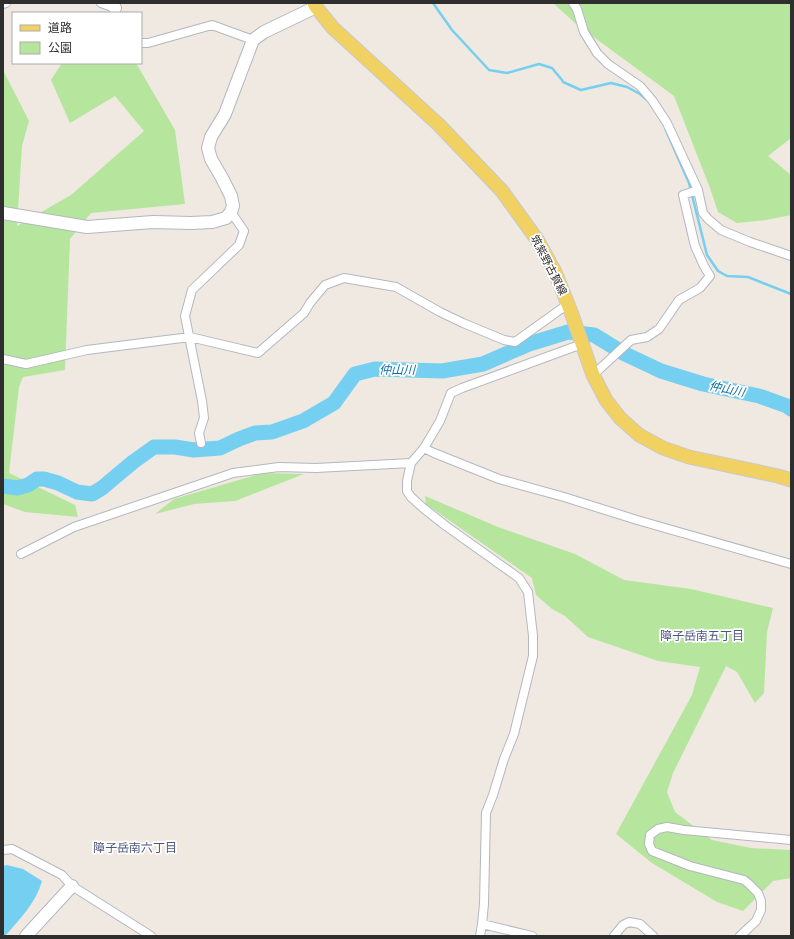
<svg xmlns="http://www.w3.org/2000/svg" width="794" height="939" viewBox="0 0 794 939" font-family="'Public Sans','Noto Sans JP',sans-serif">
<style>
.green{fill:#b6e59e}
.water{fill:#75cff0}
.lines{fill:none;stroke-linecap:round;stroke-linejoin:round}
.stream{stroke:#75cff0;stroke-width:2.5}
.river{stroke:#75cff0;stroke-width:15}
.street-casing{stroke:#b4b7c1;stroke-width:10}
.secondary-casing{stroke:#b4b7c1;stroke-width:14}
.primary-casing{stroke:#c9c9c9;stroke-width:15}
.street{stroke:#fff;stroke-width:8}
.secondary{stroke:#fff;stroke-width:12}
.primary{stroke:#f2d163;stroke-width:13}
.labels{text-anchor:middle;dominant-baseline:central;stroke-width:3.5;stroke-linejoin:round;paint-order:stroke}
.street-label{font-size:11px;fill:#2e2e2e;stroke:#fff}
.water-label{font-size:12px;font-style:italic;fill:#0d6fa3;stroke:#fff}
.neighbourhood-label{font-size:12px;fill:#4d5680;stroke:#fff}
</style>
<rect width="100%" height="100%" fill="#efe9e1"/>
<path class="green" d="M 553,3 L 791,3 L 791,138 L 768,156 L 791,175 L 791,215 L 766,220 L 737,223 L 718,212 L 710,188 L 674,96 L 576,24 Z
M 62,63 L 136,63 L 175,130 L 185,204 L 91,213 L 70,239 L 65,370 L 23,377 L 19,387 L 9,473 L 75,505 L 78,517 L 25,512 L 3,504 L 3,70 L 29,121 L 22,146 L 17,226 L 71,195 L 144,131 L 115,96 L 70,123 L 51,80 Z
M 263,473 L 304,474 L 235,501 L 194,504 L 155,514 L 174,499 Z
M 425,496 L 498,527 L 575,554 L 624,580 L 691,589 L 773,608 L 767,632 L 764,693 L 755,703 L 737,672 L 726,666 L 673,773 L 667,792 L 675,812 L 712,840 L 751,848 L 791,850 L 791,878 L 773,881 L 743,911 L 717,902 L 652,863 L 616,834 L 692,695 L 700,667 L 658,661 L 588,637 L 565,616 L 552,609 L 536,595 L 532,578 L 426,504 Z"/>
<path class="water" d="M 7,865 L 23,869 L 42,881 C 36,903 19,920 5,936 L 3,936 L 3,866 Z"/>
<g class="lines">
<path class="stream" d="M 433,3 L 452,30 L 489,70 L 507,73 L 539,64 L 552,68 L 562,80 L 563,82 L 581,90 L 611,83 L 627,87 L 640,94 L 647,100
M 665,128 L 689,183 L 707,255 L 718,271 L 727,276 L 748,277 L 791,294"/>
<path class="river" d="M 3,486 L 17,488 L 28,485 L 37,479 L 44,479 L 58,483 L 77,492 L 92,494 L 102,488 L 133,462 L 154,447 L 175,447 L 194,450 L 220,448 L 239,439 L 255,433 L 272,432 L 303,421 L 334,403 L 355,374 L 375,369 L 442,371 L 483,364 L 529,344 L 568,332 L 594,335 L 625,354 L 661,371 L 703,384 L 759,396 L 787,406 L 791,409"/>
<g class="street-casing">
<path id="street" d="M 101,3 L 115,8 L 116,10
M 573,3 L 577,9 L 584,32 L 597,53 L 608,64 L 640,86 L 652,100 L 667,123 L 698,190 L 703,213 L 708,219 L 721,230 L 750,242 L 791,256
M 3,4 L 6,3
M 141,43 L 148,43 L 212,25 L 253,40
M 3,359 L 26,364 L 87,350 L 190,337 L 258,353 L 304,313 L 310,303 L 325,285 L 344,278 L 396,287 L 440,312 L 463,323 L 504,340 L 515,342 L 568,304
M 593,375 L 631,340 L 647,337 L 659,329 L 679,300 L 700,288 L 710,276 L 704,266 L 695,246 L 683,195 L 698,190
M 201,443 L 199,433 L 204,418 L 202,401 L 185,316 L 192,290 L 239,245 L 244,231 L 231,212
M 424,448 L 434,453 L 499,479 L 564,497 L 637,520 L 791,564
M 21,554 L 74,527 L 233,473 L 279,467 L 316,468 L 411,463
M 3,850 L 12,849 L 62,875 L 72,886 L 151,936
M 482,924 L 532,936
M 480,936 L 482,924 L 484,904 L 486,813 L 493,795 L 504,759 L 514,734 L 533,656 L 533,636 L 528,592 L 519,578 L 446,526 L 422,507 L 411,497 L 407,491 L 407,481 L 411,463 L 424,448 L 440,421 L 451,393 L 462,388 L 582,344
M 614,936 L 623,925 L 629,922 L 640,924 L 653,936
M 740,936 L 756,921 L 761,910 L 761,901 L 758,893 L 749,884 L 744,880 L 690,866 L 652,851 L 649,844 L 650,835 L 658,829 L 667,827 L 684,830 L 791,840"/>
</g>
<g class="secondary-casing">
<path id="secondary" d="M 112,3 L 115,8
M 3,213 L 87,227 L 153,222 L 191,223 L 212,222 L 226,218 L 231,212 L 233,206 L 231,196 L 222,178 L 211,159 L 208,148 L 211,137 L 225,114 L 253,40 L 264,32 L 316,7
M 26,936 L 72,886"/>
</g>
<g class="primary-casing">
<path id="primary" d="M 314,3 L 316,7 L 333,28 L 439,125 L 502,191 L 538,241 L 555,272 L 571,312 L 593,375 L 606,400 L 620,418 L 639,435 L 663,448 L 689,457 L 778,476 L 791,480"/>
</g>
<use href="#street" class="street"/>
<use href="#secondary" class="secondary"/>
<use href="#primary" class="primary"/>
</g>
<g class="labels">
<g class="street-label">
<text transform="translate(549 265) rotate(63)">筑紫野古賀線</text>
</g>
<g class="water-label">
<text transform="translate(397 370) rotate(1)">仲山川</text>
<text transform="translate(727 389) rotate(12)">仲山川</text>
</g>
<g class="neighbourhood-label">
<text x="702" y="636">障子岳南五丁目</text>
<text x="135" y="848">障子岳南六丁目</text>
</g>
</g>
<rect width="794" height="939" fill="none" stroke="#2e2e2e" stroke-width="8"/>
<rect x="12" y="12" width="130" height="52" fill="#ffffff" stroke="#ababab"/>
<rect x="20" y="25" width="20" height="6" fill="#f2d163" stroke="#ababab"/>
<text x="48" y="32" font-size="12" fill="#2e2e2e">道路</text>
<rect x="20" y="42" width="20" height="12" fill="#b6e59e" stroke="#ababab"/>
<text x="48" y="52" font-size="12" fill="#2e2e2e">公園</text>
</svg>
